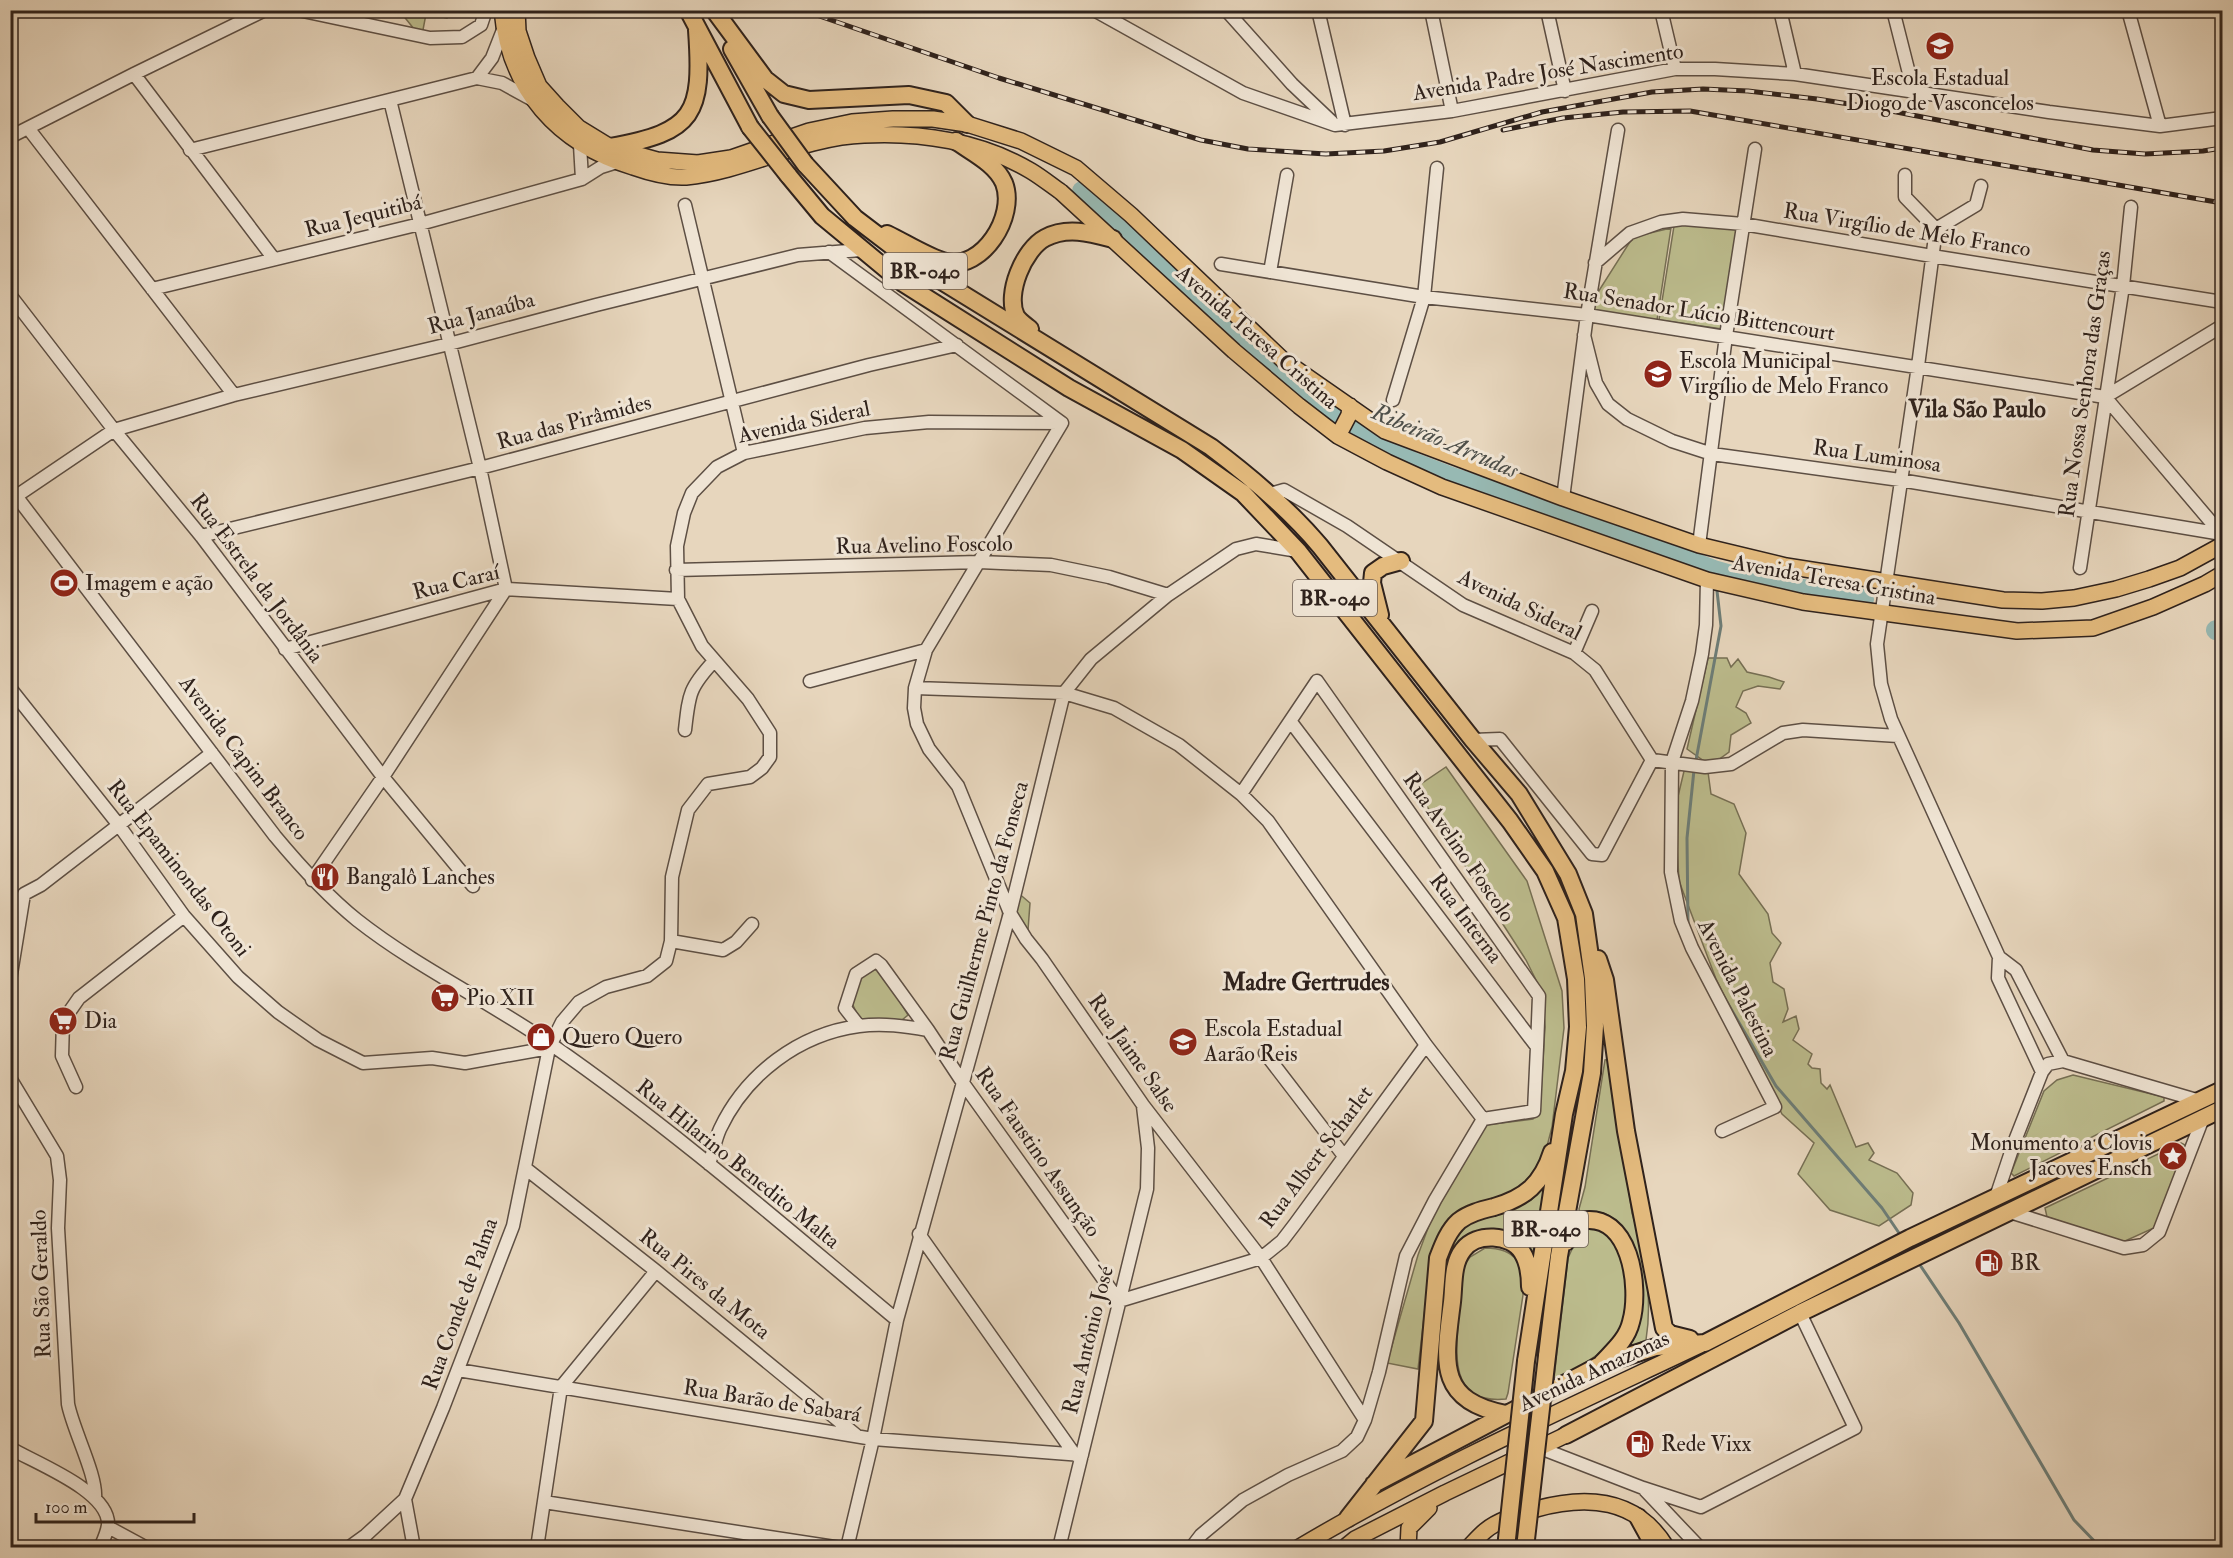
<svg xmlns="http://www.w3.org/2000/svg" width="2233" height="1558" viewBox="0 0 2233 1558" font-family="'IM FELL Double Pica',serif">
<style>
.green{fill:#bcbc8d;stroke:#766f54;stroke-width:1.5}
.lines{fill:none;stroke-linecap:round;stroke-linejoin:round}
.stream{stroke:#6d7d77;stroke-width:3}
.river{stroke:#97b9b3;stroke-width:20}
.minor-casing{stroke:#5d4f44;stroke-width:15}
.major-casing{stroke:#2f221c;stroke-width:18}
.highway-casing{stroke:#2f221c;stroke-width:20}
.minor{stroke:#efe4d4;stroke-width:12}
.major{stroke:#e4bb7e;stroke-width:15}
.highway{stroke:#e4bb7e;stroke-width:16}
.rail-casing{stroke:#2f221c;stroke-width:5}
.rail{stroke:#efe4d4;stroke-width:3;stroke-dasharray:9;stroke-linecap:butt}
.highway-bridge-casing{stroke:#2f221c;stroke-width:20;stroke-linecap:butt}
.highway-bridge{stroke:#e4bb7e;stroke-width:16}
.labels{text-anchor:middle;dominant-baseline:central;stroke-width:6;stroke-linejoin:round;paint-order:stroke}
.shield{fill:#efe4d4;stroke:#695c53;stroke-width:1.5}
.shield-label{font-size:21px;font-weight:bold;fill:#2f221c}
.street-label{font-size:22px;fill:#2f221c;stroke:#efe4d4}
.poi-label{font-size:22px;fill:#2f221c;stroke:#efe4d4;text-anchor:start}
.neighbourhood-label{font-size:24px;font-weight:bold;fill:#2f221c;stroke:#efe4d4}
.water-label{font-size:24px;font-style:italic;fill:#4e4f49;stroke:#efe4d4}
</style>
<rect width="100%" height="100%" fill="#e7d6bd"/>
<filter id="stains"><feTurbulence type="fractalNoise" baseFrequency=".00333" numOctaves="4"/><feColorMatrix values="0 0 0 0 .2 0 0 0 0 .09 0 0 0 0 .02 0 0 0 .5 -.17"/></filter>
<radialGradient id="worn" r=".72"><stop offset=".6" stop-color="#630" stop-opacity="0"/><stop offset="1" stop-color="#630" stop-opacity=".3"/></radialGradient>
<path class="green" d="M 388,11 L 457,11 L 447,18 L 426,14 L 423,30 L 414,29 L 402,14 Z
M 1681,223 L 1739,227 L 1722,329 L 1659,320 L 1674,226 Z
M 1671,228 L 1657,320 L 1592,313 L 1593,300 L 1633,237 Z
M 1708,658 L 1727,658 L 1731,667 L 1738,659 L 1747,672 L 1769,677 L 1784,682 L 1780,689 L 1758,686 L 1743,691 L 1736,707 L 1746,713 L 1751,723 L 1731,735 L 1729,752 L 1718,760 L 1704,761 L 1687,749 Z
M 1446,767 L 1527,881 L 1562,991 L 1564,1028 L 1552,1127 L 1546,1150 L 1535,1169 L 1523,1185 L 1505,1196 L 1473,1205 L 1444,1225 L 1431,1256 L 1418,1369 L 1387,1363 L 1418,1255 L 1431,1220 L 1485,1125 L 1533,1119 L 1540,1109 L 1545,1027 L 1542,992 L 1526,960 L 1415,788 Z
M 1685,767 L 1708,772 L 1711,794 L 1734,804 L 1746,833 L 1739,874 L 1768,914 L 1772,933 L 1781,943 L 1770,963 L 1773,982 L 1784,989 L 1788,1009 L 1783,1022 L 1796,1016 L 1799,1029 L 1793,1040 L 1812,1054 L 1808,1064 L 1812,1068 L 1820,1069 L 1821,1083 L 1827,1089 L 1830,1085 L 1856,1147 L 1868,1143 L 1874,1153 L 1869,1160 L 1897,1173 L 1913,1193 L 1911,1205 L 1879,1226 L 1830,1210 L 1798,1174 L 1814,1143 L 1782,1114 L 1716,979 L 1679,881 L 1675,809 Z
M 1016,891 L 1030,903 L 1028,930 L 1002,932 L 1003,895 Z
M 878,965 L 908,1015 L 896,1025 L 864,1024 C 847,1000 849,998 860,973 Z
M 1610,1059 L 1632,1213 C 1645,1254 1653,1297 1646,1340 L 1626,1349 L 1635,1337 L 1639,1323 L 1628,1238 C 1619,1218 1602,1207 1580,1213 L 1579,1209 L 1585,1187 L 1605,1060 Z
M 2073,1075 L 2164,1097 L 2164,1101 L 2014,1176 L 2011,1173 L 2044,1091 L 2057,1080 Z
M 2181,1143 L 2187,1146 L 2156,1227 L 2123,1242 L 2047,1217 L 2045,1208 Z
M 1542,1188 L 1545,1188 L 1532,1257 L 1490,1230 C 1470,1231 1461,1240 1450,1256 L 1447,1255 L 1454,1237 L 1469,1222 L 1498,1213 L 1531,1200 Z
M 1586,1229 C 1591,1230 1599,1229 1604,1232 C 1630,1246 1633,1314 1617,1335 C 1602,1356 1579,1366 1557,1379 L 1554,1378 L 1568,1258 L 1578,1236 Z
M 1485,1248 C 1519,1248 1522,1265 1523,1295 L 1508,1393 L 1506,1399 C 1454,1404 1455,1364 1458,1324 C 1459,1305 1461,1286 1463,1267 L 1470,1257 Z"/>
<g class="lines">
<path class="stream" d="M 1714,577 L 1714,570
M 1696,760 L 1721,626 L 1717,591
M 1688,925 L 1687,838 L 1694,770
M 1724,997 L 1776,1086 L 1882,1208 L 1901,1236
M 1918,1262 L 1959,1323 L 2074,1520 L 2101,1548"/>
<path class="river" d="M 1082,191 L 1156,258 L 1275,373 L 1362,435 L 1413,462 L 1452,477 L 1621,534 L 1714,570 L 1749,580 L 1864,599
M 2216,630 L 2222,629"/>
<g class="minor-casing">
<path id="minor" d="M 298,10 L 430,38 L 462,37 L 481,25 L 486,10
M 1094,10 L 1243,93 L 1335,125 L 1452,111 L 1675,69 L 1715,69 L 1795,74 L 2049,112 L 2160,126 L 2222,118
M 1226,10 L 1292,84 L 1332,122
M 1318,10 L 1345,125
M 1431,10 L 1452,111
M 1547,10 L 1565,91
M 1661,10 L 1675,69
M 1780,10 L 1795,74
M 1893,10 L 1914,93
M 2128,10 L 2160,126
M 134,74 L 274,259
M 477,78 L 492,58 L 503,30
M 28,128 L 234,395
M 10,137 L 134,74 L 265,10
M 580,145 L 582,179
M 190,150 L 477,78 L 502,83 L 531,99
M 1905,175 L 1905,197 L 1936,229
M 685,205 L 744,453
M 1936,229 L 1918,366 L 1877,644 L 1881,684 L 1891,719 L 1999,957 L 1998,978 L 2042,1072
M 1936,229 L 1976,205 L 1981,186
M 829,252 L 1062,423
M 1595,263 L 1630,233 L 1661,222 L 1683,219 L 1743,224 L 1932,256 L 2222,302
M 1221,264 L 1424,297 L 1587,315 L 2105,397 L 2222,326
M 1270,272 L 1287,175
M 152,289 L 420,224 L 582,179 L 601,167 L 617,162
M 10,295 L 114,430 L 201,536 L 383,777 L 473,886
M 1584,335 L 1596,383 L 1608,404 L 1627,419 L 1672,441 L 1712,454 L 1900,480 L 2222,534
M 2105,397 L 2222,535
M 1393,400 L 1424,297 L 1437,168
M 1062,423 L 926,650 L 915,688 L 914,708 L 917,724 L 929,749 L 958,786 L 1010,913 L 1026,939 L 1042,959 L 1143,1105 L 1261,1258 L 1365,1420
M 10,488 L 275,836 C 300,866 326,895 357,920 C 418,968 489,1001 552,1045 C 673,1129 784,1226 897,1320
M 1270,494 L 1284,490 L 1347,526 L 1463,605 L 1574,653 L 1595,670 L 1652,760 L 1705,767 L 1731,764 L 1783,733 L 1803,730 L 1898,736
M 1563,498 L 1587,315 L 1618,130
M 12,499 L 114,430 L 234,395 L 449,344 L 596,305 L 798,255 L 861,250
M 201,536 L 480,468 L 869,365 L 957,345
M 1699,545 L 1726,336 L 1755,149
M 2080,568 L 2123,286 L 2131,207
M 676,570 L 979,562 L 1051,565 L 1109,577 L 1168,595
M 1707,580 L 1706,625 L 1702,654 L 1692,701 L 1672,762 L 1671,872 L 1681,921 L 1692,948 L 1775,1107 L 1722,1131
M 285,649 L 506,589 L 678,599
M 1574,653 L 1592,611
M 810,681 L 926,650
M 10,688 L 118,824 L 184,916 L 238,977 L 278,1012 L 318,1040 L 363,1063 L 432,1058 L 465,1063 L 549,1048
M 915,688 L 1064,693 L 1114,708 L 1179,745 L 1241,794 L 1268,821 L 1426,1045 L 1483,1119
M 1291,722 L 1537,1047 L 1534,1111 L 1483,1119
M 685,730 C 689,694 689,688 714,661
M 1473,740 L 1500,739 L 1592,854 L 1602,855 L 1652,760
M 1241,794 L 1317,681 L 1539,996 L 1537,1047
M 312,880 L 383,777 L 506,589 L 480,468 L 390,100
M 671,941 L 723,950 L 736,942 L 752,924
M 1999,957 L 2016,970 L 2063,1061
M 10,980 L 24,894 L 41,885 L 212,753
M 859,1026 L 845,1008 L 856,974 L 876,961 L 881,965 L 928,1030 L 963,1083 L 1119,1301 L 1261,1258 L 1282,1241 L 1295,1224 L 1426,1045
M 1265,1053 L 1344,1156
M 10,1078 L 57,1156 L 60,1180 L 58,1228 L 68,1404 C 73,1430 97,1475 95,1498
M 76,1087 L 62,1056 L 63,1021 L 79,998 L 184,916
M 709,1164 C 713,1153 715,1140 720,1129 C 746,1074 799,1034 859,1026 C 883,1023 905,1026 928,1030
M 525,1168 L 656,1271 L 856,1435
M 1996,1197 L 2014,1143 L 2042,1072 L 2048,1064 L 2063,1061 L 2200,1101
M 2010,1212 L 2124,1248 L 2143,1245 L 2159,1232 L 2203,1118
M 919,1234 L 1075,1455
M 458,1370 L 873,1439 L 1082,1455
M 10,1448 C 35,1463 110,1491 108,1525 C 107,1533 103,1541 100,1548
M 1540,1448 L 1643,1488 L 1701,1507 L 1855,1428 L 1800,1313
M 1645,1490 L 1700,1548
M 405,1499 L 414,1548
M 544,1502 L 841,1548
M 108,1527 L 147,1548
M 348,1548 L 366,1535 L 405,1499 L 443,1408 L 513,1226 L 549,1048 L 562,1022 L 579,1002 L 606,987 L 647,976 L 666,961 L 671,941 L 672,877 L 688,810 L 708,784 L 750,777 L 762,768 L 770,757 L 770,733 L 748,699 L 702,646 L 678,599 L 677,546 L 684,513 L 692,493 L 717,467 L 744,453 L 865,428 L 929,422 L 1062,423
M 537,1548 L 561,1387 L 656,1271
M 847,1548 L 873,1439 L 897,1320 L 1010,913 L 1064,693 L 1091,659 L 1168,595 L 1236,549 L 1256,544 L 1298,551
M 1059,1548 L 1147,1189 L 1148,1148 L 1143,1106
M 1191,1548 L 1201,1535 L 1243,1500 L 1288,1475 L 1342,1451 L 1357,1437 L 1365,1420 L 1379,1372 L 1406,1256 L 1435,1200 L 1483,1119"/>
</g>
<g class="major-casing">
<path id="major" d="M 502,10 C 509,90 558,144 633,167 C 650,173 669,178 686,177 C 747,171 803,137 864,135 C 920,132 981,141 1031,171 C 1041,177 1051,185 1061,192 L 1234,351 L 1299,406 L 1338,436 L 1387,462 L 1442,487 L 1707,580 L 1803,602 L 2017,631 L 2093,628 L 2153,607 L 2205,584 L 2222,574
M 517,10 L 518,31 L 527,58 L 539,86 L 557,106 L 579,128 L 610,147 L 657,160 L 698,163 L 731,158 L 809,131 L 852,122 L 893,119 L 933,119 L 967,124 L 1021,141 L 1076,168 L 1131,215 L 1283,360 L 1385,431 L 1563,498 L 1699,545 L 1786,566 L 2003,600 L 2042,601 L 2074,598 L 2116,589 L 2149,579 L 2180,568 L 2222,545
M 1338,436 L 1349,415 L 1350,406
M 1298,1548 C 1427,1471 1565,1409 1700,1345
M 1344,1548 L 1355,1539 L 1445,1493 L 1566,1435
M 1408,1548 L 1409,1528 L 1429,1508
M 1468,1548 C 1474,1542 1479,1536 1485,1531 C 1498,1520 1519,1514 1536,1509 C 1587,1495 1637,1498 1667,1548"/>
</g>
<g class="highway-casing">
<path id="highway" d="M 688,10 L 750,127
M 714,10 L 765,79 L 784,94 L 809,100 L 909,95 L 946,103 L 967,124
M 732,49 L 770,116
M 610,147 C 695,132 703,114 697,30
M 805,164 L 855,218 L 922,269 L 1211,447 C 1251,477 1288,508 1320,546 L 1473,740 L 1519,794 L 1568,874 L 1584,914 L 1593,978 L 1595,1026 L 1592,1073 L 1559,1256 L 1547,1356
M 788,175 L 822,216 L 903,283 L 1069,388 L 1182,450 L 1243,493 L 1298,551 L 1510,821 L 1545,871 L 1566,918 L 1576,979 L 1578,1027 L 1574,1071 L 1564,1114 L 1526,1361
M 887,234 C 904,242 929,258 946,262 C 982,271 1017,216 1004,183 C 996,164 973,153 956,141
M 1030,329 C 1025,325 1019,321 1016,316 C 1005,294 1024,249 1045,238 C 1067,226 1091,233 1113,239
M 1380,615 L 1372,583 L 1373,573 L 1383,566 L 1401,561
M 1598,959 L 1605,980 L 1626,1131 L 1664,1328 L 1670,1334 L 1690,1339
M 1566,1242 L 1580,1221 C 1630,1210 1641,1287 1631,1322 C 1627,1339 1614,1350 1602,1363
M 1506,1414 C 1435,1401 1445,1359 1452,1302 C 1454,1285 1452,1264 1463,1250 C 1476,1232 1511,1234 1522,1252 C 1529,1263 1530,1275 1530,1287
M 1566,1435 L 1800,1313 L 2222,1109
M 1374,1484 L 1600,1365 L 1656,1347 L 1705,1343 L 1910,1238 L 2222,1090
M 1638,1517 L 1655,1548
M 1348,1518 L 1424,1421 L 1438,1258 C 1443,1245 1448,1231 1459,1221 C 1469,1213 1482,1210 1494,1207 C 1525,1198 1542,1184 1552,1152"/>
</g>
<use href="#minor" class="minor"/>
<use href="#major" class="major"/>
<use href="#highway" class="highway"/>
<g class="rail-casing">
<path id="rail" d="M 802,10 L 999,78 L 1145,123 L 1201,140 L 1248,149 L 1326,154 L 1384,151 L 1440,142 L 1542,112 L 1652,92 L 1703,89 L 1748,91 L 1817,99 L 1881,109 L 2093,150 L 2145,154 L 2203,151 L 2222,148
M 1503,130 L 1563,118 L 1623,112 L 1690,111 L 2222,203"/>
</g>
<use href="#rail" class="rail"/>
<g class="highway-bridge-casing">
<path id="highway-bridge" d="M 770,116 L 805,164
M 750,127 L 788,175
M 1506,1548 L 1526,1361
M 1525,1548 L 1547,1356"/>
</g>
<use href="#highway-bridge" class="highway-bridge"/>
</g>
<defs>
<g id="school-disc" transform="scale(1.5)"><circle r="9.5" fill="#8f2418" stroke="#efe4d4"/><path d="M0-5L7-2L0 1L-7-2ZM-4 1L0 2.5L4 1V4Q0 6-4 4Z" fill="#fff"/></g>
<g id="stadium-disc" transform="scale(1.5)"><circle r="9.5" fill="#8f2418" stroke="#efe4d4"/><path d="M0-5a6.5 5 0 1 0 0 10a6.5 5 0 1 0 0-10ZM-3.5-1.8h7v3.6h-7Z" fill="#fff"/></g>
<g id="restaurant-disc" transform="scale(1.5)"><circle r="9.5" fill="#8f2418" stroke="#efe4d4"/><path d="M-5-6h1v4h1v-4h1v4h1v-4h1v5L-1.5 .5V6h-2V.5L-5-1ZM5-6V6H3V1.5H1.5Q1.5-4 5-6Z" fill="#fff"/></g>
<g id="supermarket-disc" transform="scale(1.5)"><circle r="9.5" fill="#8f2418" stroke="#efe4d4"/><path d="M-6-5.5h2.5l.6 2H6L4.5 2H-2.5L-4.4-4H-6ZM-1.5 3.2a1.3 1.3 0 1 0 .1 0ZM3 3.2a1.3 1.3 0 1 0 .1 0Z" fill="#fff"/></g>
<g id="shop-disc" transform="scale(1.5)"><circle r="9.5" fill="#8f2418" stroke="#efe4d4"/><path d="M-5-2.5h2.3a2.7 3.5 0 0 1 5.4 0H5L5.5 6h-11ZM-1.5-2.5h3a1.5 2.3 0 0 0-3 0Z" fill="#fff"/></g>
<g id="sight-disc" transform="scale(1.5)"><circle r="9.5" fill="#8f2418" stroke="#efe4d4"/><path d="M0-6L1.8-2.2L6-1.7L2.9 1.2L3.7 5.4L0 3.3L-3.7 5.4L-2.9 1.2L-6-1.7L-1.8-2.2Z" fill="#fff"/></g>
<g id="fuel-disc" transform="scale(1.5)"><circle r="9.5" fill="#8f2418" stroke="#efe4d4"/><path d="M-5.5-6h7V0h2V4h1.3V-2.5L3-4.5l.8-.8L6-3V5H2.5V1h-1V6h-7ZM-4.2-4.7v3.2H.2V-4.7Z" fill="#fff"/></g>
</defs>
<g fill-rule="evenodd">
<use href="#school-disc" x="1940" y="46"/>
<use href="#school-disc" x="1658" y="374"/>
<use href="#stadium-disc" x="64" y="583"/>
<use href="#restaurant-disc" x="325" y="877"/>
<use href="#supermarket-disc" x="445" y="998"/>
<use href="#supermarket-disc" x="63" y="1021"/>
<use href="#shop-disc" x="541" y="1037"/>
<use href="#school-disc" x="1183" y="1042"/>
<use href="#sight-disc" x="2173" y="1156"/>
<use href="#fuel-disc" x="1989" y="1263"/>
<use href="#fuel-disc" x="1640" y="1444"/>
</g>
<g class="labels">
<g class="shield">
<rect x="883" y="253" width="84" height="36" rx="4.5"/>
<rect x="1293" y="580" width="84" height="36" rx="4.5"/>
<rect x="1504" y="1211" width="84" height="36" rx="4.5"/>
</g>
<g class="shield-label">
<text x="925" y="271">BR-040</text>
<text x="1335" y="598">BR-040</text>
<text x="1546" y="1229">BR-040</text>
</g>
<g class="street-label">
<text transform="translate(1548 72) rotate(-9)">Avenida Padre José Nascimento</text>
<text transform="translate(363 216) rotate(-14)">Rua Jequitibá</text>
<text transform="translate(1907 230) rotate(9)">Rua Virgílio de Melo Franco</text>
<text transform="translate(1699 312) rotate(9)">Rua Senador Lúcio Bittencourt</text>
<text transform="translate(481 313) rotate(-15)">Rua Janaúba</text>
<text transform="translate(1257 337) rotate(41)">Avenida Teresa Cristina</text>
<text transform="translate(2085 384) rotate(-82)">Rua Nossa Senhora das Graças</text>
<text transform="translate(574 422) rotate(-15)">Rua das Pirâmides</text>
<text transform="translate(804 422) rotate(-12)">Avenida Sideral</text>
<text transform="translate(1877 456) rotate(8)">Rua Luminosa</text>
<text transform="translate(924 545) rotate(-1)">Rua Avelino Foscolo</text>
<text transform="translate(257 578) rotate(53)">Rua Estrela da Jordânia</text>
<text transform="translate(1834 580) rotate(10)">Avenida Teresa Cristina</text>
<text transform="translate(456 582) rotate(-14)">Rua Caraí</text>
<text transform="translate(1520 605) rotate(26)">Avenida Sideral</text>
<text transform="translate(244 758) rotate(53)">Avenida Capim Branco</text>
<text transform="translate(1459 847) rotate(55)">Rua Avelino Foscolo</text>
<text transform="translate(179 868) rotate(52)">Rua Epaminondas Otoni</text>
<text transform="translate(1466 918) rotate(53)">Rua Interna</text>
<text transform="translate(984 921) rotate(-75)">Rua Guilherme Pinto da Fonseca</text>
<text transform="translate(1738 988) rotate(63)">Avenida Palestina</text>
<text transform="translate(1133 1053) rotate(55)">Rua Jaime Salse</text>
<text transform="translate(1038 1152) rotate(55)">Rua Faustino Assunção</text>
<text transform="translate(1316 1157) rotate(-53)">Rua Albert Scharlet</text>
<text transform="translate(738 1164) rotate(39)">Rua Hilarino Benedito Malta</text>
<text transform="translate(41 1284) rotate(-92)">Rua São Geraldo</text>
<text transform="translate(705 1284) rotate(39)">Rua Pires da Mota</text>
<text transform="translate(460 1304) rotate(-70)">Rua Conde de Palma</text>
<text transform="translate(1088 1340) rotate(-76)">Rua Antônio José</text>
<text transform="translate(1594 1371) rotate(-25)">Avenida Amazonas</text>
<text transform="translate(772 1401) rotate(9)">Rua Barão de Sabará</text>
</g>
<g class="poi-label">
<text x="1940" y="78" text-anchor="middle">Escola Estadual<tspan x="1940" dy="25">Diogo de Vasconcelos</tspan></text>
<text x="1679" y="361">Escola Municipal<tspan x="1679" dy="25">Virgílio de Melo Franco</tspan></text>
<text x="85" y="583">Imagem e ação</text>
<text x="346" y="877">Bangalô Lanches</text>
<text x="466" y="998">Pio XII</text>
<text x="84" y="1021">Dia</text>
<text x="1204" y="1029">Escola Estadual<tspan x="1204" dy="25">Aarão Reis</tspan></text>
<text x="562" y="1037">Quero Quero</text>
<text x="2152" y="1143" text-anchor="end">Monumento a Clovis<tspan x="2152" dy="25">Jacoves Ensch</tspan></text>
<text x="2010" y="1263">BR</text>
<text x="1661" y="1444">Rede Vixx</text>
</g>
<g class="neighbourhood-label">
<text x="1977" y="409">Vila São Paulo</text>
<text x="1306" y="982">Madre Gertrudes</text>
</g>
<g class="water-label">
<text transform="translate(1445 441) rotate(23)">Ribeirão Arrudas</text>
</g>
</g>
<rect width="2233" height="1558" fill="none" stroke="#e7d6bd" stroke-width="36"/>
<rect x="12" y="12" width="2209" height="1534" fill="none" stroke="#2f221c" stroke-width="3"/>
<rect x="18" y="18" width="2197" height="1522" fill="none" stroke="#2f221c" stroke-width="1.5"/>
<path d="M36 1513v9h158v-9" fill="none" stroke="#2f221c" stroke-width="3"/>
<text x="45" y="1513" font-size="18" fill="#2f221c" stroke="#efe4d4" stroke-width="4.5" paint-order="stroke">100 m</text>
<rect width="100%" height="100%" filter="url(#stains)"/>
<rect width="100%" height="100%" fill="url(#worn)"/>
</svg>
